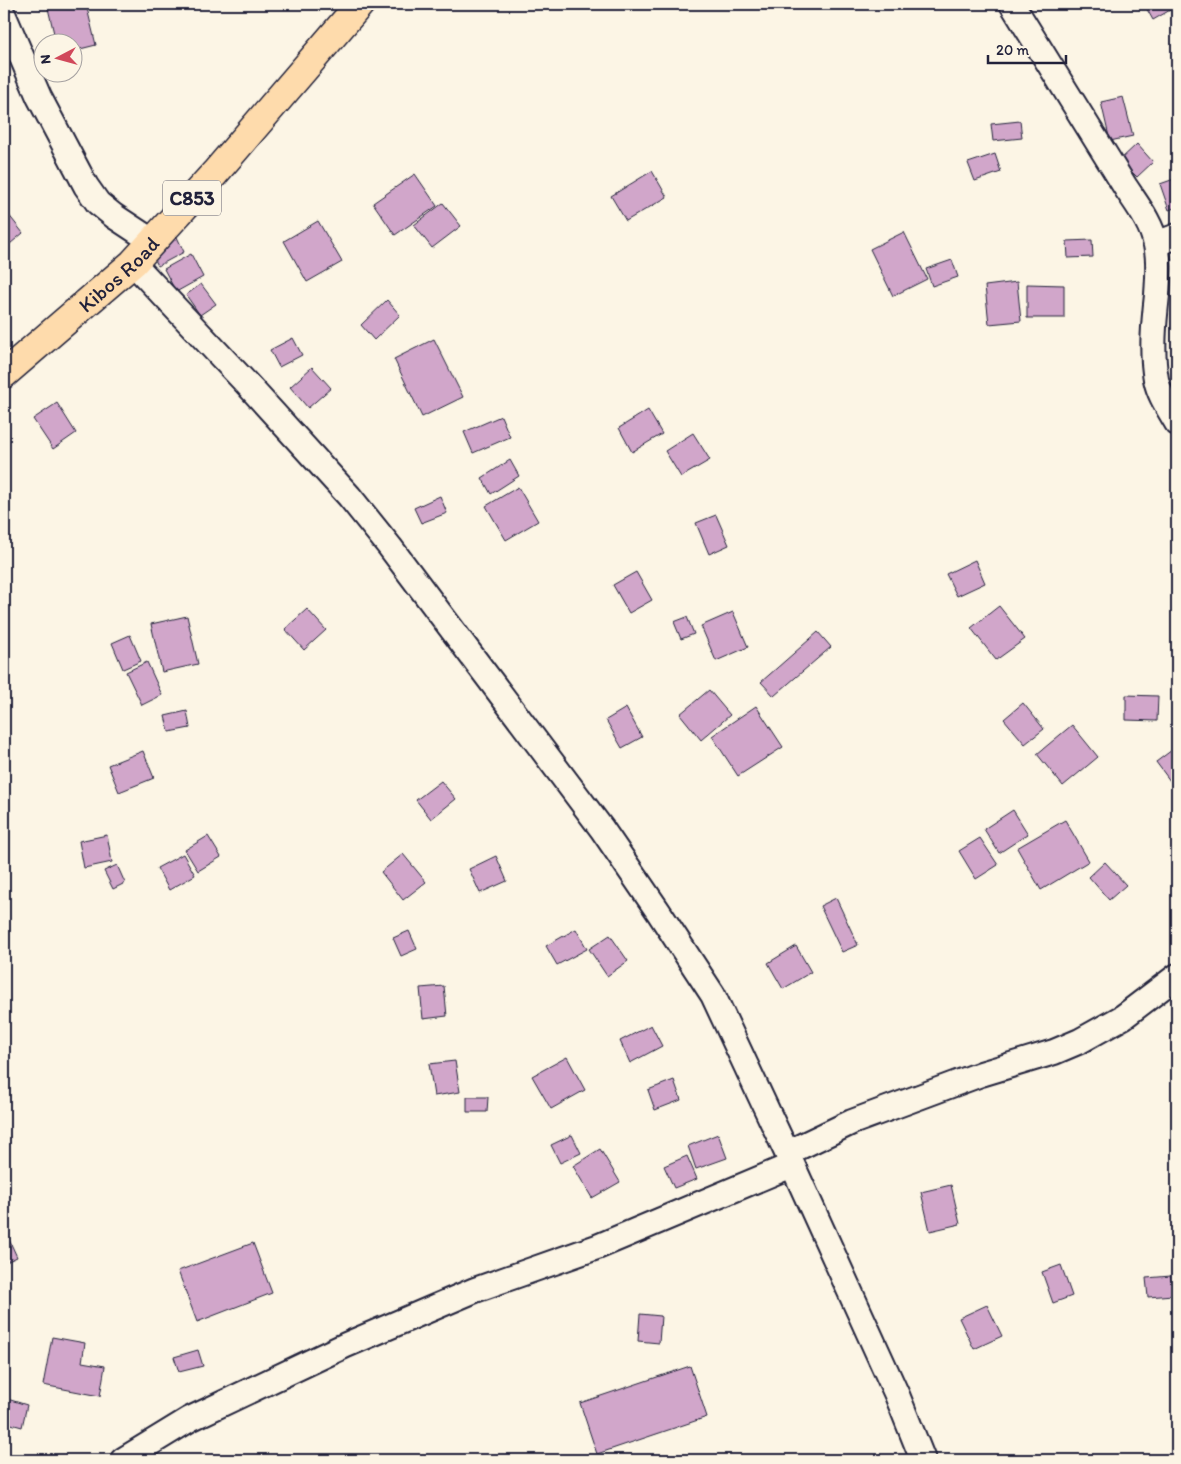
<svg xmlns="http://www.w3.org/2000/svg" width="1181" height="1464" viewBox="0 0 1181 1464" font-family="Itim,sans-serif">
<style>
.building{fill:#d1a6ca;stroke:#22223b}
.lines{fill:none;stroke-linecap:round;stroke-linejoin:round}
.street-casing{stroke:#22223b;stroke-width:28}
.primary-casing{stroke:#22223b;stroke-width:31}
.street{stroke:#fcf5e5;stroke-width:24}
.primary{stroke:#fedbac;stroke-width:28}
.labels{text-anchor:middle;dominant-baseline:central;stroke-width:5;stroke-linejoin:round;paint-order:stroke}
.shield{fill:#fcf5e5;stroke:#63616e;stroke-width:1}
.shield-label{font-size:20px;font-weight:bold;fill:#22223b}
.street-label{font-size:21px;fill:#22223b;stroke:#fcf5e5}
</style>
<rect width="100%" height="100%" fill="#fcf5e5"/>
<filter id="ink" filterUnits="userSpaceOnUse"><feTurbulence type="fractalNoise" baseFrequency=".02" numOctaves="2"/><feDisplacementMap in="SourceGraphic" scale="10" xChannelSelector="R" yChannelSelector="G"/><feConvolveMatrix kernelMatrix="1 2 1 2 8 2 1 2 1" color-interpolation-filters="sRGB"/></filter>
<g filter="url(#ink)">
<path class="building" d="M 47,4 L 86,4 L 96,45 L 72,51 L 72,42 L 56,42 Z
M 1144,4 L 1177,4 L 1177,6 L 1153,20 Z
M 1123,97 L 1133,136 L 1110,141 L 1101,102 Z
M 1020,121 L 1022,138 L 993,141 L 991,124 Z
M 1137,144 L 1153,162 L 1137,177 L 1120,160 Z
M 995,154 L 1001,172 L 975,181 L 968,163 Z
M 652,171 L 667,197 L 626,221 L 611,196 Z
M 415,174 L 437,206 L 395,235 L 373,203 Z
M 1177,178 L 1177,207 L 1169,210 L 1160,184 Z
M 443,203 L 461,226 L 432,248 L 414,225 Z
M 8,214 L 23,233 L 4,249 L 4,218 Z
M 318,221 L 342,262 L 307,282 L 284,241 Z
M 904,232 L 927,279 L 893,296 L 870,249 Z
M 177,237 L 184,252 L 158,266 L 151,251 Z
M 1092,240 L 1093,257 L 1068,258 L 1067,241 Z
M 191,254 L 203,277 L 176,292 L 164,269 Z
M 952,260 L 958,277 L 932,286 L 926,269 Z
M 1017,282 L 1021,321 L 989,324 L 985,286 Z
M 201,284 L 216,304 L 200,315 L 186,295 Z
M 1027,284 L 1064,285 L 1064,318 L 1027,318 Z
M 387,300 L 400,315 L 374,340 L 361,325 Z
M 293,338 L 302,355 L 279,367 L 270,350 Z
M 434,339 L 463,397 L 422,417 L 394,359 Z
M 312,367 L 331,388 L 308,408 L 290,387 Z
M 57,403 L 76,433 L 53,449 L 33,419 Z
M 648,410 L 662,434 L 632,452 L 619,428 Z
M 501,416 L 510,437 L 473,453 L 464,432 Z
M 693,433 L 710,460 L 681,477 L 665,451 Z
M 510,460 L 519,476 L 491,494 L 482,478 Z
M 518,487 L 538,521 L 506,540 L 486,506 Z
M 440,496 L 447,513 L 421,523 L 414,508 Z
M 716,515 L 729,545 L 709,554 L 696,523 Z
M 975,560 L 985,583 L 957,596 L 946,574 Z
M 636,572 L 652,600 L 629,613 L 613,585 Z
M 999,606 L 1025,639 L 996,660 L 971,628 Z
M 307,609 L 326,630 L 304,650 L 285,629 Z
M 733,612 L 748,647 L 716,661 L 701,626 Z
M 187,616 L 198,664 L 162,672 L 151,624 Z
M 687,617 L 694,634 L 681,639 L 674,622 Z
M 818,632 L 831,647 L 774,696 L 761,682 Z
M 130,635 L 141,661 L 123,669 L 112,643 Z
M 147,662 L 162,695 L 142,705 L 126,672 Z
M 709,690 L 730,715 L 701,740 L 680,714 Z
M 1126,695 L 1158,696 L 1157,721 L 1126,720 Z
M 1023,703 L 1044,729 L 1025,744 L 1004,719 Z
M 756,706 L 783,747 L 738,776 L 712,736 Z
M 626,708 L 642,737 L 622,748 L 606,720 Z
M 187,711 L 190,728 L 169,732 L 165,716 Z
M 1072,725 L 1098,757 L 1063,786 L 1037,754 Z
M 1176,747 L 1177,788 L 1176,789 L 1156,762 Z
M 143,751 L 154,778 L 119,792 L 108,765 Z
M 441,781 L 456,799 L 431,819 L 416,800 Z
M 1013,810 L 1028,834 L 999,853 L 984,829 Z
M 1065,820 L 1089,861 L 1041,890 L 1017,848 Z
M 107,835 L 112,862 L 84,868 L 79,841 Z
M 208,836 L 221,857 L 198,871 L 185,850 Z
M 980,838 L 998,865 L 976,879 L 959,851 Z
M 183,854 L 195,875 L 169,890 L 157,868 Z
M 403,854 L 426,882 L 403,900 L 381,872 Z
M 496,856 L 507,881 L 480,893 L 469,869 Z
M 1105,862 L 1126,885 L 1109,900 L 1089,877 Z
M 117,865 L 125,883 L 113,889 L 104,871 Z
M 836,898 L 858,945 L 842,952 L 820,906 Z
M 576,929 L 587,949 L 557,965 L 546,946 Z
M 409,931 L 417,949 L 401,956 L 393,938 Z
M 610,935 L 628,961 L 607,976 L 589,949 Z
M 796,946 L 811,972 L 783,989 L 768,963 Z
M 444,986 L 447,1016 L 423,1019 L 420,988 Z
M 651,1025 L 662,1046 L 630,1063 L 620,1041 Z
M 567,1057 L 585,1090 L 551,1109 L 532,1076 Z
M 455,1061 L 460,1092 L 434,1096 L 429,1064 Z
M 674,1080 L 681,1100 L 655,1110 L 648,1090 Z
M 467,1097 L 488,1097 L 487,1112 L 467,1112 Z
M 718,1134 L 727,1158 L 696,1169 L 688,1146 Z
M 572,1135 L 581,1153 L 560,1163 L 551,1145 Z
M 600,1149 L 620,1182 L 592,1198 L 573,1166 Z
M 687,1156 L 697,1179 L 674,1188 L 664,1166 Z
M 951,1185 L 960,1224 L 930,1231 L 921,1192 Z
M 6,1233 L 17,1257 L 4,1263 L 4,1234 Z
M 253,1243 L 272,1293 L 197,1322 L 178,1271 Z
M 1061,1265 L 1072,1296 L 1053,1303 L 1042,1272 Z
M 1171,1276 L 1173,1295 L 1148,1297 L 1146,1278 Z
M 987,1305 L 1002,1336 L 974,1349 L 959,1318 Z
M 640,1314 L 661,1316 L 659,1343 L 638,1341 Z
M 52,1337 L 85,1343 L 82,1362 L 105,1366 L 100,1396 L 43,1385 Z
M 198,1350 L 203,1366 L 179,1372 L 174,1357 Z
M 690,1366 L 707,1417 L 597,1454 L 580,1403 Z
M 4,1398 L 27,1405 L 22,1427 L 4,1422 Z"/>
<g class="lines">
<g class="street-casing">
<path id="street" d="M 1012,4 L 1126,188 C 1138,206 1152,224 1156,245 C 1160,262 1158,278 1157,295 C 1154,322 1151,351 1156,379 C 1159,395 1169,409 1177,423
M 4,16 L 39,97 L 86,186 L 98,203 L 114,216 L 152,241
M 1156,244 L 1177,236
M 133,263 L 247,384 L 349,496 L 390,547 L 602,829 L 658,911 L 713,995 L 787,1153 L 897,1395 L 923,1460
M 787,1153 L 852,1122 L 981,1074 L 1054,1052 L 1080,1041 L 1123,1017 L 1177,976
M 123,1460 L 190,1419 L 346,1345 L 475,1290 L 597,1247 L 792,1165"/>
</g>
<g class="primary-casing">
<g id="primary">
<path id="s1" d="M 4,374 L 133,263 L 215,173 L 360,4"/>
</g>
</g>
<use href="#street" class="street"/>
<use href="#primary" class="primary"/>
</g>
</g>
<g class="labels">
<rect class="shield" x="163" y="180.5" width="58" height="35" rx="4"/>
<g class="shield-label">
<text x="192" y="198">C853</text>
</g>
<g class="street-label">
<text stroke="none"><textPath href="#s1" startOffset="152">Kibos Road</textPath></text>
</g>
</g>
<rect width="1181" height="1464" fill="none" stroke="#fcf5e5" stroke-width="20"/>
<rect x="10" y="10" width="1161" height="1444" fill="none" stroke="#22223b" stroke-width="2" filter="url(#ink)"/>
<g transform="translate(58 58) rotate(264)"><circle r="24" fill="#fcf5e5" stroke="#a5a1a1"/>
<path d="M0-4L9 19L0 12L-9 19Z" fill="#d1495b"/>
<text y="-8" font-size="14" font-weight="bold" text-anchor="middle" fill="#22223b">N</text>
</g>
<path d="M988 55v8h78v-8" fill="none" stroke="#22223b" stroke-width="2.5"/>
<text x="996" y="55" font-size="15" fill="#22223b" stroke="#fcf5e5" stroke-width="4" paint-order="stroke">20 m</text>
</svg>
